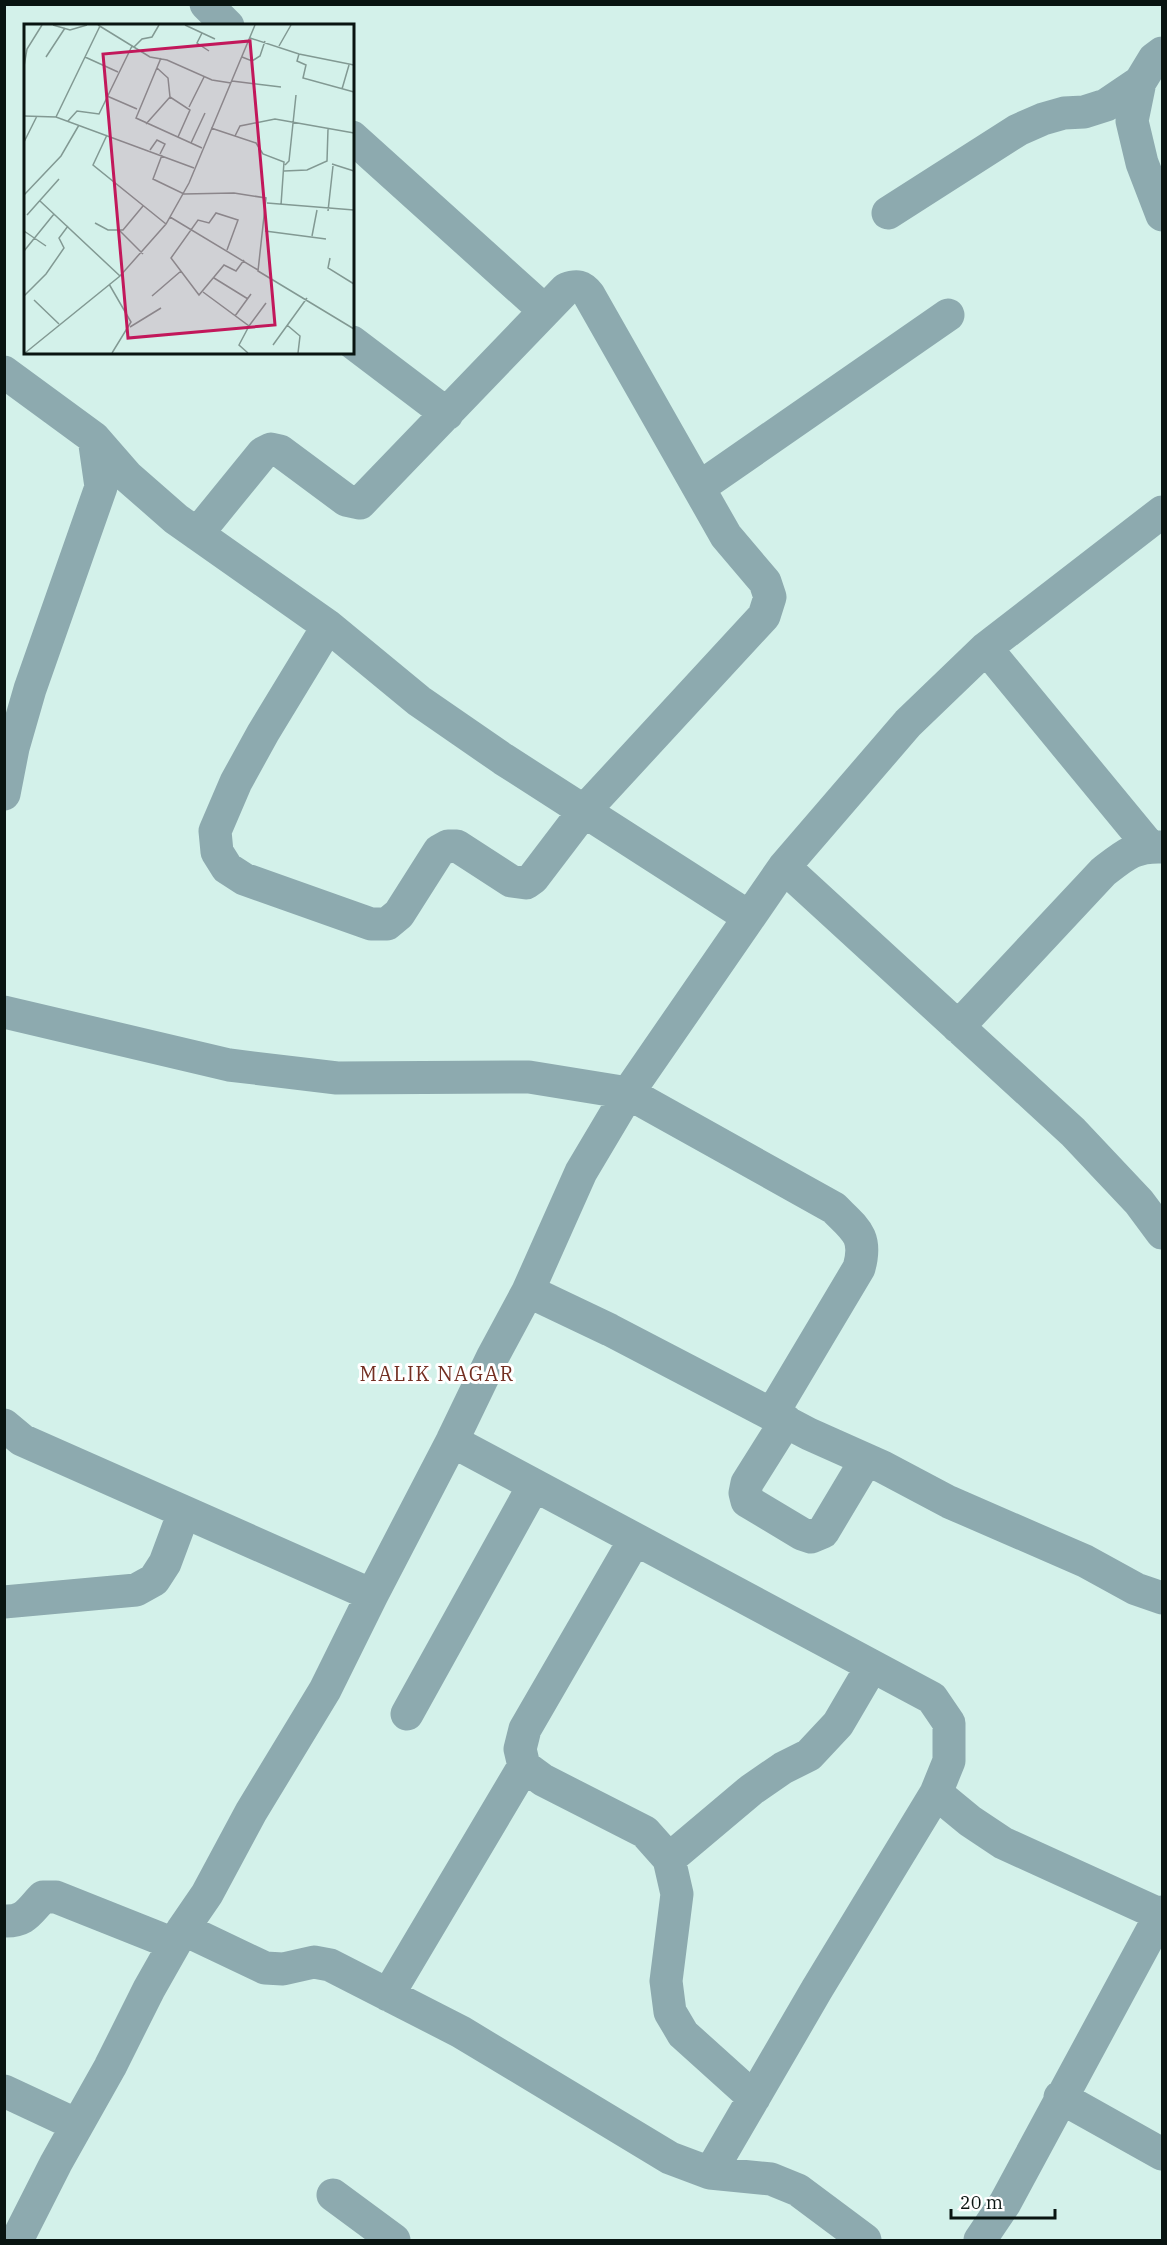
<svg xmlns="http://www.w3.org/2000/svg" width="1167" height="2245" viewBox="0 0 1167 2245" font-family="'IBM Plex Serif',serif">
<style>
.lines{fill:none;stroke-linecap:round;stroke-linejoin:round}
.minor{stroke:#8daaaf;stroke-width:33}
.labels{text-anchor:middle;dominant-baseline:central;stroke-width:6;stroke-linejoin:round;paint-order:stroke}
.neighbourhood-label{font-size:20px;letter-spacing:1.5px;fill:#732f22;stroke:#fff}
.inset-road{fill:none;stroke:#829993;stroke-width:1.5}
.view{fill:#c2185b;fill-opacity:0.15;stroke:#c2185b;stroke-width:3}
.inset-edge{fill:none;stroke:#091411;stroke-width:3}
</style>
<rect width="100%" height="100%" fill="#d3f1ea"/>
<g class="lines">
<path class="minor" d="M 206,4 L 228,26
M 1162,53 L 1154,59 L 1140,82 L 1132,121 L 1142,163 L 1162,215
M 352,137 L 545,311
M 888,213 L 1018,130 L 1043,119 L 1064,113 L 1084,112 L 1106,105 L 1140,82
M 352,342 L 447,414
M 4,372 L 94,438 L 101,487 L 30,689 L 13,748 L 4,794
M 94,438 L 128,477 L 176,519 L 328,626 L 419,701 L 503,759 L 749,917
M 700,487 L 948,315
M 197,534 L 263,453 L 271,449 L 280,451 L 346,500 L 360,503 L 566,289 C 577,285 582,286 589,295 L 726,536 L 765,582 L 770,597 L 764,616 L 584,811 L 533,878 L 526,883 L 511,881 L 457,846 L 448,846 L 439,851 L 399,914 L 387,924 L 371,924 L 244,879 L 227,868 L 217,852 L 215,831 L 236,782 L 263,733 L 328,626
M 986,648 L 1150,847
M 784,867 L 1073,1132 L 1139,1202 L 1162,1233
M 4,1012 L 229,1065 L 337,1078 L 529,1077 L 628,1093 L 834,1208 C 855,1229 868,1236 859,1268 L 772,1414
M 958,1027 L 1103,872 C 1125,855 1134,846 1162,847
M 528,1291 L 610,1330 L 809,1434 L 883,1467 L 949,1502 L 1085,1561 L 1136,1589 L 1162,1598
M 786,1421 L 747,1483 L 745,1493 L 747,1501 L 802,1534 L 811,1537 L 823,1532 L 866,1460
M 4,1425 L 22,1440 L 372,1595
M 452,1441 L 932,1698 L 949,1723 L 949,1761 L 936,1793 L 817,1989 L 710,2173
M 635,1539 L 525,1729 L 520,1749 L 524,1766 L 543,1780 L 645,1832 L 669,1859 L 677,1894 L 666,1981 L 670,2012 L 683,2034 L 754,2098
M 4,1602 L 136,1590 L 154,1580 L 165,1563 L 184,1512
M 407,1714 L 534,1485
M 936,1793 L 970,1821 L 1003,1843 L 1161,1915
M 669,1859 L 751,1790 L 783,1768 L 809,1755 L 838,1724 L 872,1666
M 4,1921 C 26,1922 29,1911 43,1897 L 56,1897 L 174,1944
M 183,1929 L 265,1968 L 283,1969 L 314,1962 L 330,1965 L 461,2032 L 670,2158 L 710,2173 L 771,2179 L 798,2190 L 865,2240
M 388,1995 L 524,1766
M 4,2091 L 77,2125
M 1060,2097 L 1162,2154
M 333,2195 L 394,2240
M 17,2240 L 56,2163 L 110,2067 L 149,1989 L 183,1929 L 207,1894 L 251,1812 L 325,1690 L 372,1595 L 452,1441 L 493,1356 L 528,1291 L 581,1172 L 628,1093 L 784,867 L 908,723 L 986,648 L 1162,512
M 980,2240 L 1005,2203 L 1162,1912"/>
</g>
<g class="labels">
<g class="neighbourhood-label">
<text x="437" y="1373">MALIK NAGAR</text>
</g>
</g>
<g transform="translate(24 24)">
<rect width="330" height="330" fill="#d3f1ea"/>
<path class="inset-road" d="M 29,1 L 46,6 L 63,1M 74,1 L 126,33 L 143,36 L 188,56 L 207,59M 161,1 L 191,15M 178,9 L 173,19 L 185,27M 226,14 L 275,30 L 330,41M 255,22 L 267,1M 110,23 L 118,15 L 128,13 L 135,1M 275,30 L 273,37 L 282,41 L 279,54 L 330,68M 22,33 L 41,4M 61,33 L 94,48M 218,33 L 228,37 L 236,32 L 241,17M 137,34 L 112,94 L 178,124M 0,42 L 3,25 L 18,1M 133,44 L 144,54 L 146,73 L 166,86 L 154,113M 208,57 L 257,63M 318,65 L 325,41M 83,72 L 113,85M 165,83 L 180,53M 0,92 L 32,93 L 170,144M 32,93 L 76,2M 44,97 L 53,87 L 75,90 L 108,22M 122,100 L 146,73M 187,104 L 232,119 L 239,130 L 260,138 L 257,181M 83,111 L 69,141 L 142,200M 211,112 L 216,102 L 251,95 L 330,109M 0,118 L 13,92M 167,119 L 181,89M 126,126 L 133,116 L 141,120 L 136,130M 138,131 L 129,155 L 160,170 L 210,169 L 242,174 L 234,247 L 330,305M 308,140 L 330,147M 261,141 L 265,137 L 272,71M 260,147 L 283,146 L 303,137 L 304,105M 0,171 L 37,132 L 55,101M 16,177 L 96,252M 243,179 L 330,186M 304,187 L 309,142M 3,191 L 35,155M 146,193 L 234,246M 71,199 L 84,206 L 99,206 L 119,182M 0,207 L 22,222M 96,207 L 119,230M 241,207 L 302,215M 288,212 L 293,186M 203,226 L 214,196 L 192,189 L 185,199 L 174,196 L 147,234 L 175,271 L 200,241 L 212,247 L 220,236M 0,227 L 30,190M 306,234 L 304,244 L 330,260M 190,254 L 224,275M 85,260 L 107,298 L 88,329M 179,268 L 225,302 L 215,321 L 224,329M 0,272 L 22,250 L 40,224 L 35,214 L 44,202M 128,272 L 157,247M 10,276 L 35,300M 211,292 L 227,270M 263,301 L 276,312 L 274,329M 225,302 L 242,279M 106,303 L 137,284M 249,321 L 283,274M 1,329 L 96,252 L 142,200 L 165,159 L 231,1"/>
<path class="view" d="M 226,17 L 251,301 L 104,314 L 79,30 Z"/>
<rect width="330" height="330" class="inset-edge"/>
</g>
<rect width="1167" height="2245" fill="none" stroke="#091411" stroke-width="12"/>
<path d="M951 2209v9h104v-9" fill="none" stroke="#091411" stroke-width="3"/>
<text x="960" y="2209" font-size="18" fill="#091411" stroke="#ffffff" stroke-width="4.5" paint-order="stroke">20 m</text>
</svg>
